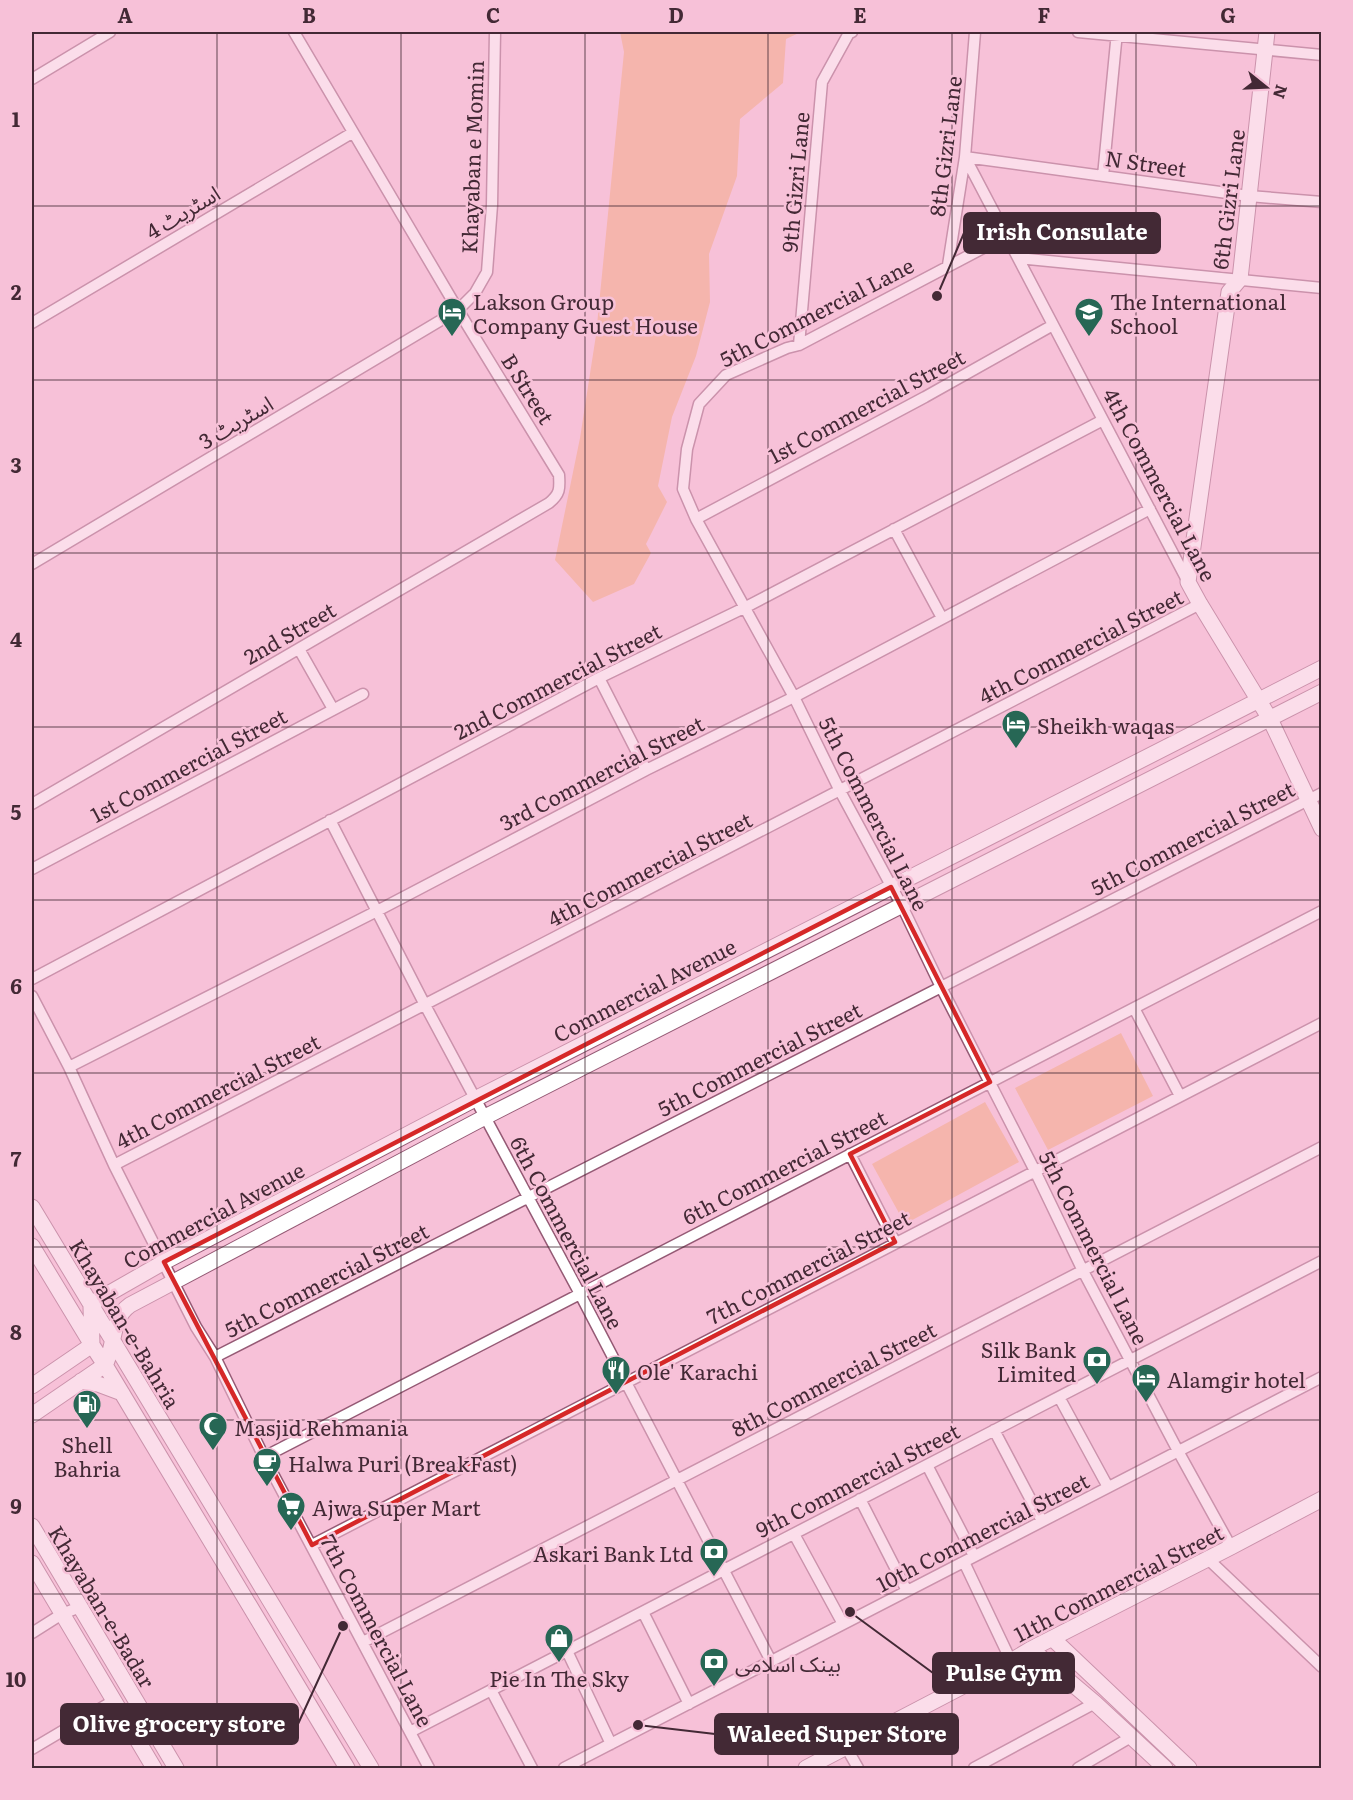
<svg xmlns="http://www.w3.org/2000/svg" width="1353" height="1800" viewBox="0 0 1353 1800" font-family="Literata,'Noto Sans Arabic',serif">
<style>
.green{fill:#f2a679}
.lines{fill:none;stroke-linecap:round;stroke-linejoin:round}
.street-casing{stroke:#955a75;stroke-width:13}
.secondary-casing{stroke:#955a75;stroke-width:17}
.street{stroke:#fff;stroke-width:10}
.secondary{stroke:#fff;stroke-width:15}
.marked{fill:none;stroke:#d62828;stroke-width:4.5;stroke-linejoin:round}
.grid{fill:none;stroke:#432935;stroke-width:1.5;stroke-opacity:0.55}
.labels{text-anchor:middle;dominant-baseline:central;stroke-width:5;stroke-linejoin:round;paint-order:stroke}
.street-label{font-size:21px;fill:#432935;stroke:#f7c1d8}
.poi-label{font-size:21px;fill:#432935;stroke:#f7c1d8;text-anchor:start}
.leader{fill:none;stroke:#432935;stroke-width:2}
.callout-dot{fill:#432935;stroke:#f7c1d8;stroke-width:2}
.callout{fill:#432935;stroke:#432935;stroke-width:2}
.callout-label{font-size:22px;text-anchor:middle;font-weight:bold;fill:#fff}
.neatline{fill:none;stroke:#432935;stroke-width:2}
.grid-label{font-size:20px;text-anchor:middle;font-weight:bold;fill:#432935}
</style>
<rect width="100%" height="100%" fill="#f7c1d8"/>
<path class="green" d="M 620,32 L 801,32 L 786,39 L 783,83 L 740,119 L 737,176 L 709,254 L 710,302 L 696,356 L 672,417 L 658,486 L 667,502 L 646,544 L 651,553 L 634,584 L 593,602 L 555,560 L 580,438 L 596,335 L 624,52 Z
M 1121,1033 L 1153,1096 L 1048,1150 L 1015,1088 Z
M 985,1102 L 1019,1162 L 905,1224 L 872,1164 Z"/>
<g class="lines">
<g class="street-casing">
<path id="street" d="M 1078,32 L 1322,55
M 32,79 L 110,32
M 965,157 L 1188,582
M 965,157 L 1249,196 L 1322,202
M 1103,176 L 1117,32
M 1006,236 L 799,345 L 787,348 L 726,375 L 699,404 L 687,449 L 683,489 L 696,519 L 794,697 L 840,791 L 902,906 L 941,987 L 1035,1171 L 1083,1271 L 1178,1451 L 1231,1547
M 1018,258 L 1322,288
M 948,265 L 965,157 L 975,32
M 32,323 L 352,133
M 799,345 L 822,82 L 849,33 L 852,32
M 696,519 L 925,397 L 1053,325
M 894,529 L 942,618
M 32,564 L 458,310 L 475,293 L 487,272 L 492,205 L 495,32
M 299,649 L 333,709
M 599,678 L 646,770
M 32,804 L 549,503 C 560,494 560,489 559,475 L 458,310 L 294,32
M 330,820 L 425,1005 L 580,1294 L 771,1661
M 32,869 L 363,694
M 32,979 L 599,678 L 746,607 L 1103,420
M 32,996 L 69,1067 L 114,1165 L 196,1327 L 215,1357 L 264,1457 L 429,1768
M 1134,1008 L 1180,1096
M 69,1067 L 377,911 L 646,770 L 794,697 L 1150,509
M 850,1154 L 895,1242
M 114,1165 L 1200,604
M 215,1357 L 1322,793
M 1059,1397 L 1108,1487
M 994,1430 L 1042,1521
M 264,1457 L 1322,911
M 927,1465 L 974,1556
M 860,1499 L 907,1591
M 794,1534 L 843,1624
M 312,1545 L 1322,1023
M 1208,1559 L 1322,1667
M 964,1562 L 1011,1661
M 643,1612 L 689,1704
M 32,1633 L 62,1614 L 80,1607
M 363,1642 L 1322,1147
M 567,1651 L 611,1744
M 491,1690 L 532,1768
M 410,1732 L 1322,1261
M 846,1747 L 858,1768
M 32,1749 L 113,1701
M 564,1768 L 1322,1377
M 974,1768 L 1095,1703
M 1078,1768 L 1131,1737"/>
</g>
<g class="secondary-casing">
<path id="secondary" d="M 1267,32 L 1240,279 L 1229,292 L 1188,582 L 1200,604 L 1270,719 L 1322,829
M 32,1207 L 371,1768
M 32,1246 L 92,1345 L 105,1365 L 347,1768
M 81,1381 L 98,1384 L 122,1393
M 32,1386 L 92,1345 L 91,1307 L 94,1302 L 164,1262 L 475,1099 L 1322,668
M 32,1415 L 105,1365 C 116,1345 110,1319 130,1305 L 485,1117 L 1322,692
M 32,1526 L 176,1768
M 32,1563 L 154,1768
M 1052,1638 L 1189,1768
M 1031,1649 L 1095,1703 L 1165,1768
M 806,1768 L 1011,1661 L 1031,1649 L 1231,1547 L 1322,1499"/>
</g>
<use href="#street" class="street"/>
<use href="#secondary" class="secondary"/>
</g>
<path d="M0 0H1353V1800H0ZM 891,887 L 990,1082 L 850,1154 L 895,1242 L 312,1545 L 164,1262 Z" fill="#f7c1d8" fill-opacity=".55" fill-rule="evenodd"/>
<path class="marked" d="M 891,887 L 990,1082 L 850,1154 L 895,1242 L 312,1545 L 164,1262 Z"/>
<path class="grid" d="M 217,32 L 217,1768M 401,32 L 401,1768M 585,32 L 585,1768M 768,32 L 768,1768M 952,32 L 952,1768M 1136,32 L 1136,1768M 32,206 L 1322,206M 32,380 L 1322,380M 32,553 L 1322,553M 32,727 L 1322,727M 32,900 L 1322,900M 32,1073 L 1322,1073M 32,1247 L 1322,1247M 32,1420 L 1322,1420M 32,1594 L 1322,1594"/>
<defs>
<g id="hotel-pin" transform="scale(1.5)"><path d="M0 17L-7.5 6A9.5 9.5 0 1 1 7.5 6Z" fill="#276755" stroke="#f7c1d8"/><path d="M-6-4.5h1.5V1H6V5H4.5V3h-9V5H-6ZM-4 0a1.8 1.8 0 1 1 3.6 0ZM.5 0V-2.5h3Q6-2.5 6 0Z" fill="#fff"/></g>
<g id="school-pin" transform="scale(1.5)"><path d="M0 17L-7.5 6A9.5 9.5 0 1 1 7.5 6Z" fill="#276755" stroke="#f7c1d8"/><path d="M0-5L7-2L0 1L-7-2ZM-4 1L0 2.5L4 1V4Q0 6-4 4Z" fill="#fff"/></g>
<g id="bank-pin" transform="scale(1.5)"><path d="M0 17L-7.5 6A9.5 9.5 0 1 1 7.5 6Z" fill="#276755" stroke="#f7c1d8"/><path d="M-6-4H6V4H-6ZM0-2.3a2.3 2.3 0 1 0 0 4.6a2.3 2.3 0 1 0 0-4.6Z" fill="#fff"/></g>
<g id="restaurant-pin" transform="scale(1.5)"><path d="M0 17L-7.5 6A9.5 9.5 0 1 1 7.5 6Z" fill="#276755" stroke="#f7c1d8"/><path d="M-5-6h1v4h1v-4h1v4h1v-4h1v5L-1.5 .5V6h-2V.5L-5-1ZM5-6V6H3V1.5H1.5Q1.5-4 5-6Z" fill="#fff"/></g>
<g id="fuel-pin" transform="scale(1.5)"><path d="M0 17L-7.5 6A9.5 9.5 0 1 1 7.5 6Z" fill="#276755" stroke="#f7c1d8"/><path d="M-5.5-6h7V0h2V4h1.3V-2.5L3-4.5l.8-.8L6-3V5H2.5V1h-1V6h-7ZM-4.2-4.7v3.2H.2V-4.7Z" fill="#fff"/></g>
<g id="mosque-pin" transform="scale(1.5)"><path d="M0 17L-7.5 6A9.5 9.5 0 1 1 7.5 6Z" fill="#276755" stroke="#f7c1d8"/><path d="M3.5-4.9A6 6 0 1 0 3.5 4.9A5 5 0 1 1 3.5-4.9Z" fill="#fff"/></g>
<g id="cafe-pin" transform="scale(1.5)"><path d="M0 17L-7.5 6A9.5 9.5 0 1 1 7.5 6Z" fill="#276755" stroke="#f7c1d8"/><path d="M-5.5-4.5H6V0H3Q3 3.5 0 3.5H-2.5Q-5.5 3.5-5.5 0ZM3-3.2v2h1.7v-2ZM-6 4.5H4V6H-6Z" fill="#fff"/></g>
<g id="supermarket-pin" transform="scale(1.5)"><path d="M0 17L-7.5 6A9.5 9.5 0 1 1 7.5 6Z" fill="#276755" stroke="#f7c1d8"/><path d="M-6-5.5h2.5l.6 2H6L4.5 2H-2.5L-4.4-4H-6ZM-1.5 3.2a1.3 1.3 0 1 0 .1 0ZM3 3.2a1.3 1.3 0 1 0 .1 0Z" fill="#fff"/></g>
<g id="shop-pin" transform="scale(1.5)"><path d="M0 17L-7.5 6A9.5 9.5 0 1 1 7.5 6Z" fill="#276755" stroke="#f7c1d8"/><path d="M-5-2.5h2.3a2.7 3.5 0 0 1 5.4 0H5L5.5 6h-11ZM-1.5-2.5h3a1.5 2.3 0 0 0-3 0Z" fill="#fff"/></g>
</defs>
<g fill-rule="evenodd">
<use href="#hotel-pin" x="452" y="312"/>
<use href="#school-pin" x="1089" y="312"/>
<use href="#hotel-pin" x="1016" y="724"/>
<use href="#bank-pin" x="1097" y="1360"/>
<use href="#restaurant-pin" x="616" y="1370"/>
<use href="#hotel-pin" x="1146" y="1378"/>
<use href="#fuel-pin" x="87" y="1404"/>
<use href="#mosque-pin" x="213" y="1426"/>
<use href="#cafe-pin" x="267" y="1462"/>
<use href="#supermarket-pin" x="291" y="1506"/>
<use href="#bank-pin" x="714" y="1552"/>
<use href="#shop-pin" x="559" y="1638"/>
<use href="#bank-pin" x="714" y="1662"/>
</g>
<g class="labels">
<g class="street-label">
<text transform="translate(944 146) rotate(-83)">8th Gizri Lane</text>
<text transform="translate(471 157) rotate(-88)">Khayaban e Momin</text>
<text transform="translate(1146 162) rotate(8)">N Street</text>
<text transform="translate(794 182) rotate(-85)">9th Gizri Lane</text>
<text transform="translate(1227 199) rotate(-83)">6th Gizri Lane</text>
<text transform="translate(182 211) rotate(-31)">اسٹریٹ 4</text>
<text transform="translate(816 311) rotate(-27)">5th Commercial Lane</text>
<text transform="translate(529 388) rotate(58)">B Street</text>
<text transform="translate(866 405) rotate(-28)">1st Commercial Street</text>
<text transform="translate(235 421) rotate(-31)">اسٹریٹ 3</text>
<text transform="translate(1161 484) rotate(62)">4th Commercial Lane</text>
<text transform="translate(289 632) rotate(-30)">2nd Street</text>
<text transform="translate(1080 645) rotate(-27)">4th Commercial Street</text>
<text transform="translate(557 680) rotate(-27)">2nd Commercial Street</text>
<text transform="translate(188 764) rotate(-28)">1st Commercial Street</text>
<text transform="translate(601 772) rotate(-27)">3rd Commercial Street</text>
<text transform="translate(875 813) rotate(63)">5th Commercial Lane</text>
<text transform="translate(1192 837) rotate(-27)">5th Commercial Street</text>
<text transform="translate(649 868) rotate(-27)">4th Commercial Street</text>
<text transform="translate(644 989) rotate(-27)">Commercial Avenue</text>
<text transform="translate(759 1058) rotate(-27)">5th Commercial Street</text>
<text transform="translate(217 1090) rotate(-27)">4th Commercial Street</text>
<text transform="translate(784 1166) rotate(-27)">6th Commercial Street</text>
<text transform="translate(213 1214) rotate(-28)">Commercial Avenue</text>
<text transform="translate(568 1232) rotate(62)">6th Commercial Lane</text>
<text transform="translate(1095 1247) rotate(63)">5th Commercial Lane</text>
<text transform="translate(808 1266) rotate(-27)">7th Commercial Street</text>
<text transform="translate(326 1279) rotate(-27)">5th Commercial Street</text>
<text transform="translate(126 1323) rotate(59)">Khayaban-e-Bahria</text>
<text transform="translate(833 1378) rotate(-27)">8th Commercial Street</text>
<text transform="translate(857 1479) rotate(-27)">9th Commercial Street</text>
<text transform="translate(982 1531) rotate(-27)">10th Commercial Street</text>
<text transform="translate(1118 1582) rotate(-27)">11th Commercial Street</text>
<text transform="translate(103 1606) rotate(59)">Khayaban-e-Badar</text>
<text transform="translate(378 1630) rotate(62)">7th Commercial Lane</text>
</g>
<g class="poi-label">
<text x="473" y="300">Lakson Group<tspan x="473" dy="24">Company Guest House</tspan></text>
<text x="1110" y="300">The International<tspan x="1110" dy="24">School</tspan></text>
<text x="1037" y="724">Sheikh waqas</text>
<text x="1076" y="1348" text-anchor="end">Silk Bank<tspan x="1076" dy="24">Limited</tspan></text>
<text x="637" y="1370">Ole' Karachi</text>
<text x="1167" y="1378">Alamgir hotel</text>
<text x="234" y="1426">Masjid Rehmania</text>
<text x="87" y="1443" text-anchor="middle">Shell<tspan x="87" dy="24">Bahria</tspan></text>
<text x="288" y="1462">Halwa Puri (BreakFast)</text>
<text x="312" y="1506">Ajwa Super Mart</text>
<text x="693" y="1552" text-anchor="end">Askari Bank Ltd</text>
<text x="735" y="1662">بینک اسلامی</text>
<text x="559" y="1677" text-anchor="middle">Pie In The Sky</text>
</g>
</g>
<path class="leader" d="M937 296L964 233M850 1612L933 1673M343 1626L298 1724M638 1725L715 1734"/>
<g class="callout-dot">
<circle cx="937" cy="296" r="6"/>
<circle cx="850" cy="1612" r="6"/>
<circle cx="343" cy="1626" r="6"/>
<circle cx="638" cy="1725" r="6"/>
</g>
<g class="callout">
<rect x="964" y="213" width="196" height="40" rx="6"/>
<rect x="933" y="1653" width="141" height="40" rx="6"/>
<rect x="61" y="1704" width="237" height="40" rx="6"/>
<rect x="715" y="1714" width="243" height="40" rx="6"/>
</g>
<g class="callout-label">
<text x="1062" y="240">Irish Consulate</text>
<text x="1004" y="1681">Pulse Gym</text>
<text x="179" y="1732">Olive grocery store</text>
<text x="837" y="1742">Waleed Super Store</text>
</g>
<rect width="1353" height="1800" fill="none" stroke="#f7c1d8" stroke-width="66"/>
<g transform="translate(1266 87) rotate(108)" stroke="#f7c1d8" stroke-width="4.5" paint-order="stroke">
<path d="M0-4.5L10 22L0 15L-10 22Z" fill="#432935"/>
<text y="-9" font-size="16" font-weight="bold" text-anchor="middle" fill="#432935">N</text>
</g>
<rect x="33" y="33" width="1287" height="1734" class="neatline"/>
<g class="grid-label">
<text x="125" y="23">A</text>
<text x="309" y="23">B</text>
<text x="493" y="23">C</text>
<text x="676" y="23">D</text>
<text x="860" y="23">E</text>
<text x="1044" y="23">F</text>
<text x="1228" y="23">G</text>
<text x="16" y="127">1</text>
<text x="16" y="300">2</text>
<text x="16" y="473">3</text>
<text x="16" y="647">4</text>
<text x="16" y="820">5</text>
<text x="16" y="994">6</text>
<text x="16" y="1167">7</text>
<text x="16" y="1340">8</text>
<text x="16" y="1514">9</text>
<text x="16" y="1687">10</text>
</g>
</svg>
